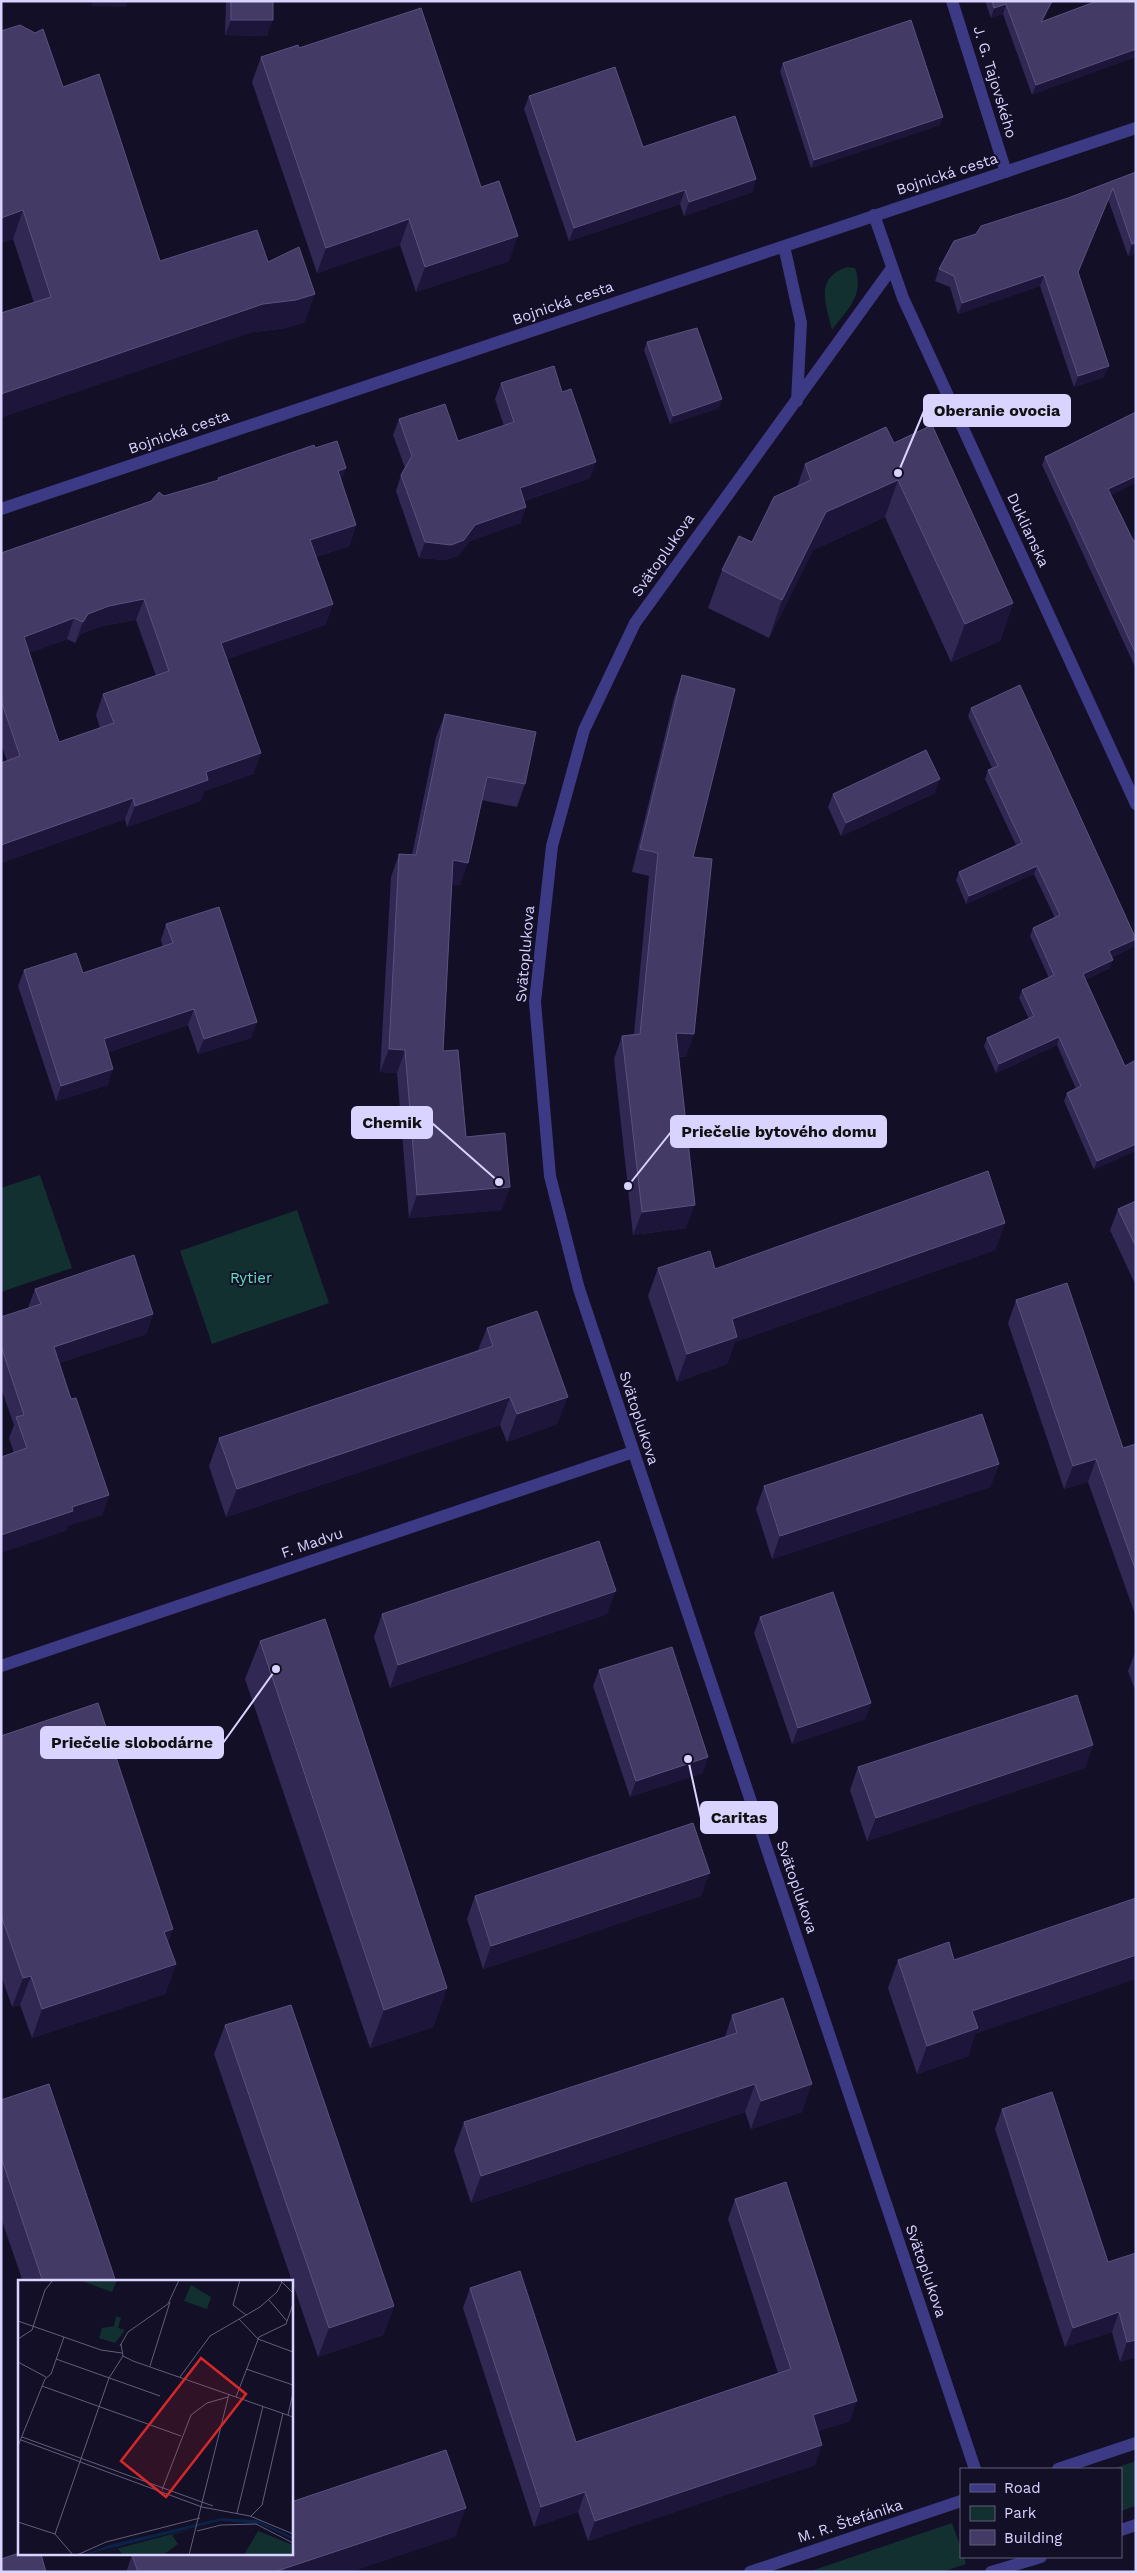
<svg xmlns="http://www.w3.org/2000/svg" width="1137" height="2573" viewBox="0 0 1137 2573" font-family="'Work Sans',sans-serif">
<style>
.green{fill:#12302f}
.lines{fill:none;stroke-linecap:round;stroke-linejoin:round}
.minor{stroke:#3d3a85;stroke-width:12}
.wall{fill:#312854;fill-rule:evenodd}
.shaded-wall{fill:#1d163a}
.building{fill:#433a66;stroke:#5a527e;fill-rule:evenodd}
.labels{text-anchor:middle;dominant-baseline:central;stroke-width:4;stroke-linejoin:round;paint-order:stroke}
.street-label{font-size:15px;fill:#d9d4ff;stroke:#130f26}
.park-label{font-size:15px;fill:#5fe0c0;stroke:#130f26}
.inset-road{fill:none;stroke:#625e7d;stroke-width:1}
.view{fill:#d62828;fill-opacity:0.15;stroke:#d62828;stroke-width:2.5}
.inset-edge{fill:none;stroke:#d9d4ff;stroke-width:2.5}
.leader{fill:none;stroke:#d9d4ff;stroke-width:2}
.callout-dot{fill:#d9d4ff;stroke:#130f26;stroke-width:2}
.callout{fill:#d9d4ff;stroke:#d9d4ff;stroke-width:2}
.callout-label{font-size:16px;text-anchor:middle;font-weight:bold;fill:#111}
</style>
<rect width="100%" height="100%" fill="#130f26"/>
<path class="green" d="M 847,267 L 855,268 C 865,296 847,309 832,330 C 826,304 814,278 847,267 Z
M 40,1175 L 72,1268 L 1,1292 L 1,1188 Z
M 297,1210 L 329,1303 L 212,1344 L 180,1251 Z
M 1136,2461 L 1136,2506 L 1121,2511 L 1121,2469 L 1112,2469 Z
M 952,2523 L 961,2548 L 961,2557 L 964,2557 L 966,2564 L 942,2572 L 808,2572 Z"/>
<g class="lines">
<path class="minor" d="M 952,1 L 1006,172
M 874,215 L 903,298 L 1136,804
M 784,246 L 801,323 L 797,401
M 892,268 L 635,623 L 584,730 L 552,846 L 535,1002 L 550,1176 L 579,1289 L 975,2469
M 1,509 L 1136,128
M 1,1666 L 633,1452
M 1058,2469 L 1136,2443
M 1121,2530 L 1136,2525
M 750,2572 L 961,2501
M 991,2572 L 1041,2557"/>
</g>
<path class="wall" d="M 226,1 L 273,1 L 267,36 L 225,35 Z
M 985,1 L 1053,1 L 1043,21 L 1097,1 L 1032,95 L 1003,14 L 991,18 Z
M 1,31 L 63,87 L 160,261 L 268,262 L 305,322 L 286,328 L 253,332 L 34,303 L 13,239 L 1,243 Z
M 299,48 L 481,187 L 509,261 L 416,292 L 400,245 L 317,273 L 252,82 L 261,57 Z
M 783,63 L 940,125 L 811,168 L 780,71 Z
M 529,96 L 643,147 L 756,179 L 752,192 L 684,216 L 680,204 L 569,241 L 524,109 Z
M 1136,172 L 1136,253 L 1128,256 L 1108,199 L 1078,273 L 1104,377 L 1074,387 L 1040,286 L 958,314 L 950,287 L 935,281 L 939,269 L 976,234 Z
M 647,342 L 719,408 L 670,424 L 644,350 Z
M 501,383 L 590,478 L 524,501 L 526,507 L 520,523 L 470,541 L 458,556 L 445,560 L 419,558 L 396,491 L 401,475 L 405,468 L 393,435 L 399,419 L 458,441 L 504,426 L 495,399 Z
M 1136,412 L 1136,482 L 1111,495 L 1132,538 L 1136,543 L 1136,669 L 1042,465 L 1045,457 Z
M 894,443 L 1013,603 L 1000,641 L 951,662 L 885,517 L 813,550 L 769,638 L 708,608 L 722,570 L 752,542 L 797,487 L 805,464 Z
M 315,448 L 346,468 L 341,481 L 356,525 L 349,546 L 316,557 L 333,604 L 325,625 L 227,659 L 261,753 L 253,774 L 204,791 L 200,801 L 127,827 L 125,819 L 1,863 L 1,763 L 7,761 L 1,744 L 1,553 L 151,501 L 164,496 L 217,481 L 218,478 ZM 136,620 L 156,676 L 103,694 L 96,715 L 100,728 L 59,742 L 29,653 L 67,639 L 75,643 L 81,634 L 102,626 Z
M 682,675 L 693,857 L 686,1057 L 679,1057 L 686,1228 L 633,1235 L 614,1059 L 622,1036 L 634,1034 L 649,876 L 632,872 L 674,698 Z
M 971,708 L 1133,947 L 1112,957 L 1110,968 L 1085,980 L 1125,1066 L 1136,1060 L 1094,1170 L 1064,1101 L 1067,1093 L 1076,1089 L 1057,1045 L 996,1073 L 984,1046 L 987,1038 L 1029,1019 L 1019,998 L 1022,990 L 1049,978 L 1030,936 L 1033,928 L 1055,918 L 1034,874 L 966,904 L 956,880 L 959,872 L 1016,845 L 985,779 L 988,770 L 992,768 L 968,716 Z
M 445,714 L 525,784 L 517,807 L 481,800 L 460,885 L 452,884 L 443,1051 L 466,1137 L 502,1210 L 409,1218 L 397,1073 L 380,1072 L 391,877 L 399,854 L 412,855 L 436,737 Z
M 935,793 L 841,836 L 828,807 L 833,794 Z
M 166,924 L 257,1022 L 251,1038 L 198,1054 L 188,1025 L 108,1052 L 108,1085 L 56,1101 L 18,986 L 24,970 L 83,973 L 163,947 L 161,940 Z
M 1136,1201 L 1136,1286 L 1110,1230 L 1118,1209 Z
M 1005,1223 L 995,1250 L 735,1342 L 727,1364 L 677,1382 L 648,1296 L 658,1268 L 715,1269 Z
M 35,1289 L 153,1314 L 146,1334 L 59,1363 L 71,1399 L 109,1495 L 102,1515 L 67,1526 L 66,1531 L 14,1453 L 9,1438 L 14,1425 L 1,1388 L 1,1317 L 28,1308 Z
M 1016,1300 L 1123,1448 L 1136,1444 L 1136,1617 L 1088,1482 L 1064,1489 L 1008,1323 Z
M 487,1328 L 557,1424 L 507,1442 L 500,1425 L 226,1517 L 209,1466 L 219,1438 L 478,1350 Z
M 999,1464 L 990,1487 L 772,1559 L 756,1509 L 764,1486 Z
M 382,1614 L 607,1614 L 390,1688 L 374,1637 Z
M 760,1617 L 871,1703 L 865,1719 L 792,1744 L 754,1633 Z
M 260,1641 L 447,1988 L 433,2027 L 370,2048 L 245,1679 Z
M 1136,1650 L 1136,1693 L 1128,1671 Z
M 599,1670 L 703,1773 L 630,1797 L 593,1686 Z
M 1,1736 L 173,1929 L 168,1942 L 176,1964 L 165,1994 L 32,2038 L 20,2005 L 12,2007 L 1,1975 Z
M 1093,1745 L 1085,1768 L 867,1841 L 850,1790 L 858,1767 Z
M 475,1896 L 701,1896 L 483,1969 L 467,1919 Z
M 898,1960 L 975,2034 L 968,2056 L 917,2074 L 888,1988 Z
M 732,2015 L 802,2112 L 751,2129 L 745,2112 L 471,2203 L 454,2150 L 464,2122 L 725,2037 Z
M 225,2025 L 394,2306 L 383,2335 L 318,2357 L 214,2054 Z
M 1052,2092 L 1136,2357 L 1120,2362 L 1112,2332 L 1065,2347 L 995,2129 L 1002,2109 Z
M 1,2100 L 116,2282 L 23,2282 L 1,2218 Z
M 735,2199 L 850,2421 L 818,2431 L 815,2465 L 588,2541 L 578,2512 L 534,2527 L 463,2308 L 470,2288 L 576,2442 L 778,2373 L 728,2219 Z
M 132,2555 L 138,2572 L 126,2572 Z"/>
<path class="shaded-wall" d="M 93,1 L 128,1 L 126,7 L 91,6 Z
M 1052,1 L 1053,1 L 1038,31 L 1041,22 Z
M 1006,4 L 1003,14 L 991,18 L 994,8 Z
M 231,20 L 273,20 L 267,36 L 225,35 Z
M 1136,49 L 1136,57 L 1032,95 L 1036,85 Z
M 943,117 L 940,125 L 811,168 L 814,160 Z
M 756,179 L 752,192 L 684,216 L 689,202 Z
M 1113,188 L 1108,199 L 1074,284 L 1078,272 Z
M 685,190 L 680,204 L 569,241 L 574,228 Z
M 23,210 L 13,239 L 1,243 L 1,218 Z
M 409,219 L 400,245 L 317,273 L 326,248 Z
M 518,236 L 509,261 L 416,292 L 425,267 Z
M 1136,243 L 1136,253 L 1128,256 L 1132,244 Z
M 1044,275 L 1040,286 L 958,314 L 962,303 Z
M 315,294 L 305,322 L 286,328 L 253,332 L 1,418 L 1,394 L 263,304 Z
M 1109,366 L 1104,377 L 1074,387 L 1078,376 Z
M 722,399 L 719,408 L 670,424 L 673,416 Z
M 596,462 L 590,478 L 514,504 L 520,488 Z
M 346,468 L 338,489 L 338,471 Z
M 1136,476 L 1136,483 L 1105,498 L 1108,489 Z
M 898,480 L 885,517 L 813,550 L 769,638 L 782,600 L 826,512 Z
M 526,507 L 520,523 L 470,541 L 458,556 L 445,560 L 419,558 L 425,542 Z
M 356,525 L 349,546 L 303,561 L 310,540 Z
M 144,599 L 136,620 L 102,626 L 81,634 L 75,643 L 83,622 L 88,614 L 109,606 Z
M 1013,603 L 1000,641 L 951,662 L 965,624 Z
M 333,604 L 325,625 L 214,664 L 221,643 Z
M 74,618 L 67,639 L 16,658 L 24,637 Z
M 261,753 L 253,774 L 204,791 L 200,801 L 127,827 L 135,806 L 206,772 Z
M 940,779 L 935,793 L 841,836 L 846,823 Z
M 133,798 L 125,819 L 1,863 L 1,845 Z
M 453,860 L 468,863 L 460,885 L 445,883 Z
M 1037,866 L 1034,874 L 966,904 L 969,896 Z
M 1136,939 L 1133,947 L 1106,959 L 1109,951 Z
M 1113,960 L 1110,968 L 1080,982 L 1083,974 Z
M 194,1009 L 188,1025 L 98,1055 L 104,1039 Z
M 257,1022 L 251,1038 L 198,1054 L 204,1039 Z
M 676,1033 L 694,1034 L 686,1057 L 668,1056 Z
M 1059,1037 L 1057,1045 L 996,1073 L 999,1064 Z
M 389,1049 L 405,1050 L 397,1073 L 380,1072 Z
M 113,1069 L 108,1085 L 56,1101 L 61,1086 Z
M 1136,1144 L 1136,1151 L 1094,1170 L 1097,1161 Z
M 510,1187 L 502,1210 L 409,1218 L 417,1195 Z
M 695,1205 L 686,1228 L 633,1235 L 642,1212 Z
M 1005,1223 L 995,1250 L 735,1342 L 727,1364 L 677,1382 L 687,1354 L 732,1319 Z
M 153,1314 L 146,1334 L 47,1367 L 54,1347 Z
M 510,1397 L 500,1425 L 226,1517 L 237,1489 Z
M 568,1397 L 557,1424 L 507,1442 L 517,1414 Z
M 1096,1459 L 1088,1482 L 1064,1489 L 1073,1466 Z
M 999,1464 L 990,1487 L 772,1559 L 780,1536 Z
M 109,1495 L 102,1515 L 67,1526 L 66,1531 L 1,1553 L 1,1535 L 72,1507 Z
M 616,1591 L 607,1614 L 390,1688 L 398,1665 Z
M 871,1703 L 865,1719 L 792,1744 L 798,1728 Z
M 1093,1745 L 1085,1768 L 867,1841 L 876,1818 Z
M 708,1757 L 703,1773 L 630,1797 L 636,1781 Z
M 710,1873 L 701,1896 L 483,1969 L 491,1946 Z
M 173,1929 L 162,1958 L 164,1932 Z
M 1136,1955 L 1136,1979 L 975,2034 L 968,2056 L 917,2074 L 927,2046 L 972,2011 Z
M 176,1964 L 165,1994 L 32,2038 L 42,2009 Z
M 31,1976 L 20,2005 L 12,2007 L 23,1978 Z
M 447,1988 L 433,2027 L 370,2048 L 384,2010 Z
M 755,2084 L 745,2112 L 471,2203 L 481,2176 Z
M 812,2084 L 802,2112 L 751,2129 L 761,2101 Z
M 394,2306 L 383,2335 L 318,2357 L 329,2328 Z
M 1119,2312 L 1112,2332 L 1065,2347 L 1073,2328 Z
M 1136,2340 L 1136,2357 L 1120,2362 L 1127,2342 Z
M 857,2401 L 850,2421 L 806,2435 L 813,2415 Z
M 822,2445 L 815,2465 L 588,2541 L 595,2521 Z
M 585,2492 L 578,2512 L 534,2527 L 541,2507 Z
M 466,2508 L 455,2537 L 351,2572 L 274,2572 Z"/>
<path class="building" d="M 231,1 L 273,1 L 273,20 L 231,20 Z
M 992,1 L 1052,1 L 1041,22 L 1097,1 L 1136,1 L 1136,49 L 1036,85 L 1006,4 L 994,8 Z
M 421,8 L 481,187 L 499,181 L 518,236 L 425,267 L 409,219 L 326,248 L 261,57 L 298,45 L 299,48 Z
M 911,20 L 943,117 L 814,160 L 783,63 Z
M 20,25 L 35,33 L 43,29 L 63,87 L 99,74 L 160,261 L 257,230 L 268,262 L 299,247 L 315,294 L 296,300 L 263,304 L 1,394 L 1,313 L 51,297 L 23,210 L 1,218 L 1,31 Z
M 615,67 L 643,147 L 735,116 L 756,179 L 689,202 L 685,190 L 574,228 L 529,96 Z
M 1136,172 L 1136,243 L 1132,244 L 1113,188 L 1078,272 L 1109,366 L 1078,376 L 1044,275 L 962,303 L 954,276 L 939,269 L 954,241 L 976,234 L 981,226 L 1068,198 Z
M 697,328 L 722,399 L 673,416 L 647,342 Z
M 554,366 L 562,392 L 571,389 L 596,462 L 520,488 L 526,507 L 475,525 L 464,540 L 451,545 L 425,542 L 401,475 L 412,456 L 399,419 L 445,404 L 458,441 L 514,422 L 501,383 Z
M 1136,412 L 1136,476 L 1108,489 L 1132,538 L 1136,543 L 1136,654 L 1045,457 Z
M 932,425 L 1013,603 L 965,624 L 898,480 L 826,512 L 782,600 L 722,570 L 739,536 L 752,542 L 774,497 L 811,480 L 805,464 L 886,427 L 894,443 Z
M 337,441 L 346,468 L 338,471 L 356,525 L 310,540 L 333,604 L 221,643 L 261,753 L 206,772 L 208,780 L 135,806 L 133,798 L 1,845 L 1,763 L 20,756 L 1,700 L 1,553 L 151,501 L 159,492 L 164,496 L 219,480 L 218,478 L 314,445 L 315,448 ZM 144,599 L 169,671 L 103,694 L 114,723 L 59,742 L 24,637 L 74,618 L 83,622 L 88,614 L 109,606 Z
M 682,675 L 735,689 L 693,857 L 712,859 L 694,1034 L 676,1033 L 695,1205 L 642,1212 L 622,1036 L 640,1034 L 658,853 L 640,849 Z
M 1020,685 L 1136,939 L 1109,951 L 1113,960 L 1083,974 L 1125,1066 L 1136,1060 L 1136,1144 L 1097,1161 L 1067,1093 L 1081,1086 L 1059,1037 L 999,1064 L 987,1038 L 1034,1016 L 1022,990 L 1054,975 L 1033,928 L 1060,915 L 1037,866 L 969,896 L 959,872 L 1022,843 L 988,770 L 998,766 L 971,708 Z
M 445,714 L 536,732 L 525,784 L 487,777 L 468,863 L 453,860 L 443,1051 L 458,1050 L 466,1137 L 505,1133 L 510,1187 L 417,1195 L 405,1050 L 389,1049 L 399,854 L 416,855 Z
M 926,750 L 940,779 L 846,823 L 833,794 Z
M 219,907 L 257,1022 L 204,1039 L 194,1009 L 104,1039 L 113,1069 L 61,1086 L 24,970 L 76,953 L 83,973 L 173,943 L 166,924 Z
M 988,1171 L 1005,1223 L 732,1319 L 737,1337 L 687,1354 L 658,1268 L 710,1251 L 715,1269 Z
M 1136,1201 L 1136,1247 L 1118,1209 Z
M 134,1255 L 153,1314 L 54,1347 L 71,1399 L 76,1398 L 109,1495 L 72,1507 L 73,1511 L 1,1535 L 1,1457 L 27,1448 L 16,1417 L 24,1415 L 1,1346 L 1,1317 L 41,1304 L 35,1289 Z
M 1067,1283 L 1123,1448 L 1136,1444 L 1136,1571 L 1096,1459 L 1073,1466 L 1016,1300 Z
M 537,1311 L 568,1397 L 517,1414 L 510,1397 L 237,1489 L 219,1438 L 493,1346 L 487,1328 Z
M 982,1414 L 999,1464 L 780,1536 L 764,1486 Z
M 599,1541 L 616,1591 L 398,1665 L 382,1614 Z
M 833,1592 L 871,1703 L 798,1728 L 760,1617 Z
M 325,1619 L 447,1988 L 384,2010 L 260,1641 Z
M 672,1647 L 708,1757 L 636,1781 L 599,1670 Z
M 1077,1695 L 1093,1745 L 876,1818 L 858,1767 Z
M 98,1703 L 173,1929 L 164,1932 L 176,1964 L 42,2009 L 31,1976 L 23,1978 L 1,1915 L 1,1736 Z
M 693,1823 L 710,1873 L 491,1946 L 475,1896 Z
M 1136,1898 L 1136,1955 L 972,2011 L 978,2028 L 927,2046 L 898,1960 L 949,1942 L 954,1960 Z
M 783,1998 L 812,2084 L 761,2101 L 755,2084 L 481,2176 L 464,2122 L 737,2033 L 732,2015 Z
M 291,2005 L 394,2306 L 329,2328 L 225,2025 Z
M 49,2084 L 116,2282 L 43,2282 L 1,2157 L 1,2100 Z
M 1052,2092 L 1108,2262 L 1136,2253 L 1136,2340 L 1127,2342 L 1119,2312 L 1073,2328 L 1002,2109 Z
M 786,2182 L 857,2401 L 813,2415 L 822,2445 L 595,2521 L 585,2492 L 541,2507 L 470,2288 L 520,2271 L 576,2442 L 791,2369 L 735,2199 Z
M 446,2450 L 466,2508 L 274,2572 L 138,2572 L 132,2555 L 136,2554 L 291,2554 L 291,2502 Z
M 19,2553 L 19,2554 L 41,2554 L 46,2572 L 1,2572 L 1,2559 Z"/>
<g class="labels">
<g class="street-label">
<text transform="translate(995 82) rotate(73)">J. G. Tajovského</text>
<text transform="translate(947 174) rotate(-18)">Bojnická cesta</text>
<text transform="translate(563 303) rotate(-19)">Bojnická cesta</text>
<text transform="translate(179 432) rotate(-19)">Bojnická cesta</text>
<text transform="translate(1028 530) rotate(65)">Duklianska</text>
<text transform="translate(663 555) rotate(-55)">Svätoplukova</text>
<text transform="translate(525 954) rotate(-85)">Svätoplukova</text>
<text transform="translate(639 1418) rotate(72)">Svätoplukova</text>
<text transform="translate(312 1543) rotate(-19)">F. Madvu</text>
<text transform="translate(797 1887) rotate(71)">Svätoplukova</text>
<text transform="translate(926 2271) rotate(71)">Svätoplukova</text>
<text transform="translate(850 2521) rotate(-18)">M. R. Štefánika</text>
</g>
<g class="park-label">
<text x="251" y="1278">Rytier</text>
</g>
</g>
<g transform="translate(18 2280)">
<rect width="275" height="275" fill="#130f26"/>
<path d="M 61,0 L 99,0 L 94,12 ZM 173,5 L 193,17 L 189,29 L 166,21 ZM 98,36 L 103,38 L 100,48 L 107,50 L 97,63 L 81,58 L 84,48 L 96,46 ZM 177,248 L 154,255 L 160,264 L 145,275 L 105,275 L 100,269 L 75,275 ZM 240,251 L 275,265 L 275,275 L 226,275 Z" fill="#12302f"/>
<path d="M 203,238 L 239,240 L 275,257 L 275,260 L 242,244 L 202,241 L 66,275 L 91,265 Z" fill="#0c2248"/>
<path class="inset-road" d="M 222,0 L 215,25 L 228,35M 263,1 L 275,13M 251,20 L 269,41M 221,39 L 240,59 L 275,72M 0,41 L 83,70 L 104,73M 0,59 L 14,50 L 27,10 L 35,0M 103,64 L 105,76 L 115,81 L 275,137M 102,66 L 110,52 L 150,24 L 161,0M 38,79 L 142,116M 0,82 L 28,97M 132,86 L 152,22M 228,89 L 275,105M 162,97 L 192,56 L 242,27 L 259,12 L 264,2M 24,106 L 163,156M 218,117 L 241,57 L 268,44 L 275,24M 270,135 L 275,113M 4,157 L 195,226M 3,160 L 184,227 L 232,236 L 275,254M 0,166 L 27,99 L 33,94 L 46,57M 144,210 L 173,135 L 189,123 L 210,117M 219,233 L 245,126M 233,236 L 244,225 L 265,133M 0,242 L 37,254 L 55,275M 179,251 L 203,245 L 238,244 L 275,263M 37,254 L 91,98 L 105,76M 59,275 L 88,262 L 182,238M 171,275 L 211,114"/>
<path class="view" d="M 183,78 L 228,114 L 148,217 L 103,181 Z"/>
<rect width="275" height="275" class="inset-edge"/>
</g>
<path class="leader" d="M898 473L924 411M499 1182L432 1123M628 1186L671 1132M276 1669L223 1743M688 1759L701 1818"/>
<g class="callout-dot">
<circle cx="898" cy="473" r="5"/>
<circle cx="499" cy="1182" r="5"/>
<circle cx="628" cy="1186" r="5"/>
<circle cx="276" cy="1669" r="5"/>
<circle cx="688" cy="1759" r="5"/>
</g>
<g class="callout">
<rect x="924" y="395" width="146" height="31" rx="5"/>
<rect x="352" y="1107" width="80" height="31" rx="5"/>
<rect x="671" y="1116" width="215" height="31" rx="5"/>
<rect x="41" y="1727" width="182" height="31" rx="5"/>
<rect x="701" y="1802" width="76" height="31" rx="5"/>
</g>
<g class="callout-label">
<text x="997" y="416">Oberanie ovocia</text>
<text x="392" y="1128">Chemik</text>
<text x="779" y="1137">Priečelie bytového domu</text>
<text x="132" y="1748">Priečelie slobodárne</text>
<text x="739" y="1823">Caritas</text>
</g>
<rect width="1137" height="2573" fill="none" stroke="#d9d4ff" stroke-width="5"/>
<rect x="960" y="2468" width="162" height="90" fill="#130f26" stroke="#625e7d"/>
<rect x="970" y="2484" width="25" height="8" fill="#3d3a85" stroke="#625e7d"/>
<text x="1004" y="2493" font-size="15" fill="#d9d4ff">Road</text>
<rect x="970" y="2506" width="25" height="15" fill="#12302f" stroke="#625e7d"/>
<text x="1004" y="2518" font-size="15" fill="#d9d4ff">Park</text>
<rect x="970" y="2530" width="25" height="15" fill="#433a66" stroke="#625e7d"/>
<text x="1004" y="2543" font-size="15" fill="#d9d4ff">Building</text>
</svg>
